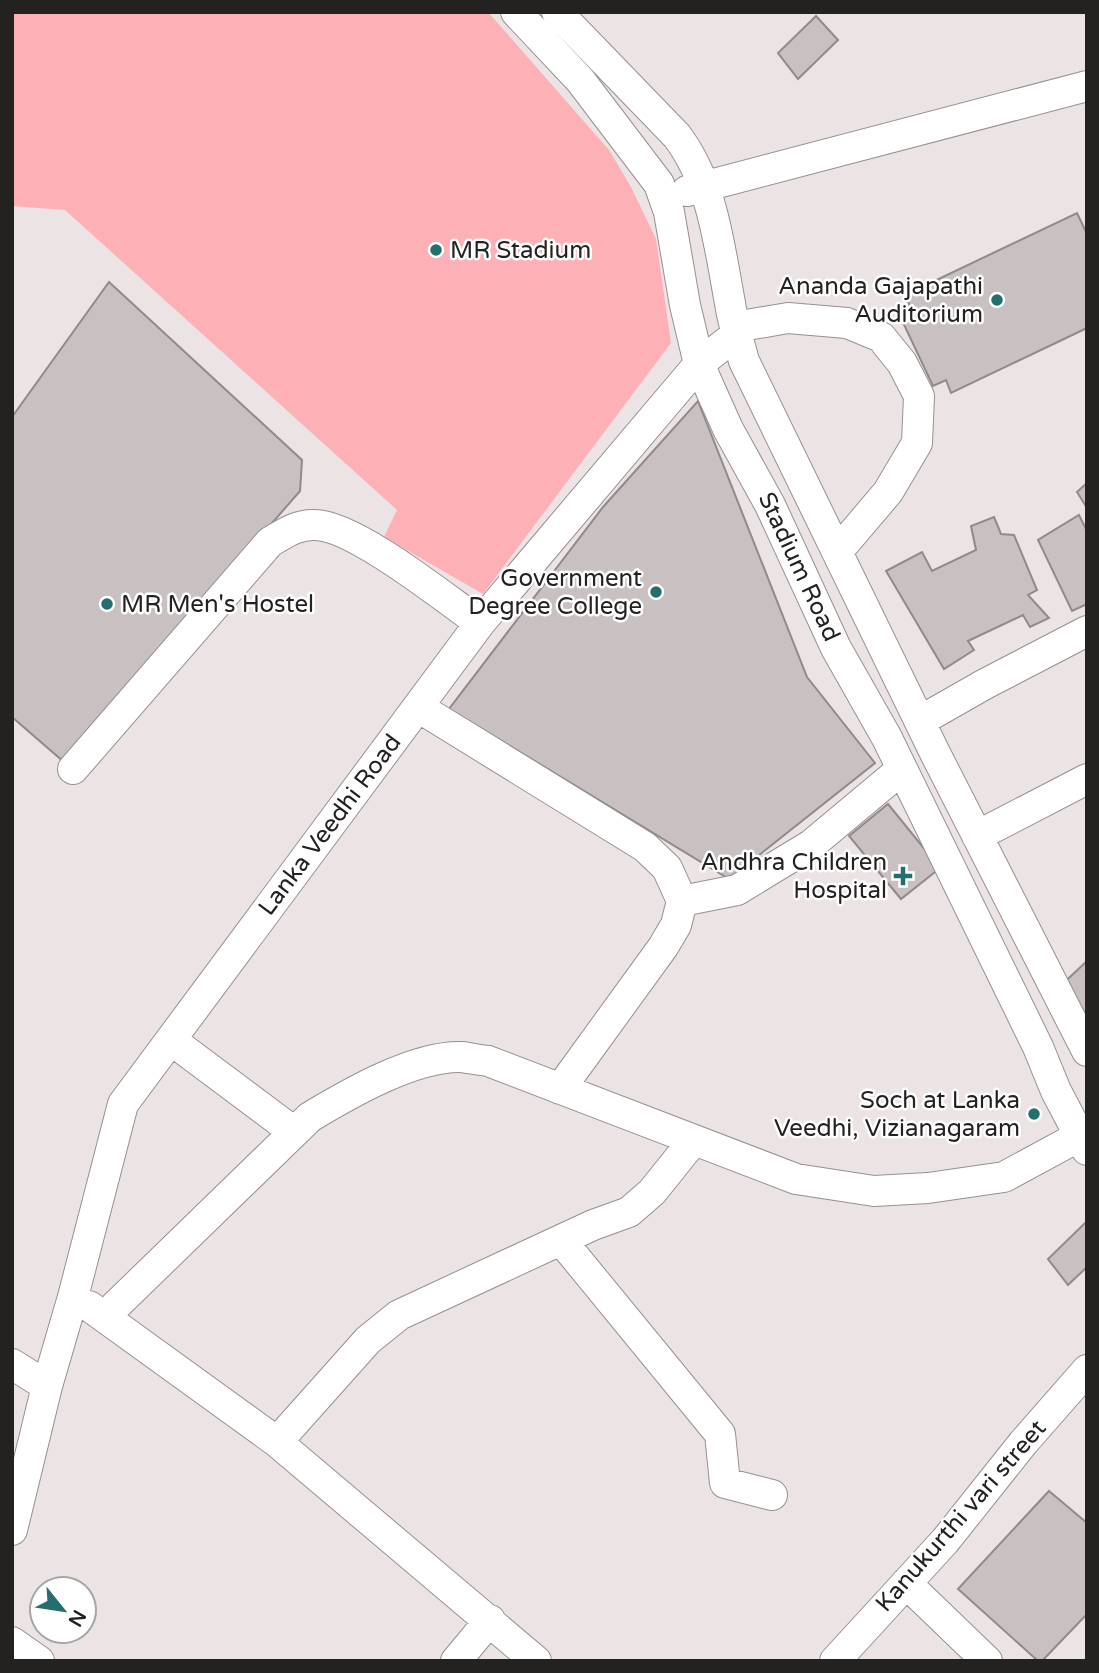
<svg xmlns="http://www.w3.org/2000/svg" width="1099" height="1673" viewBox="0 0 1099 1673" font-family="'Varela Round',sans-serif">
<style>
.green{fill:#fdb0b6}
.building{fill:#c9c1c1;stroke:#91898a;stroke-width:2}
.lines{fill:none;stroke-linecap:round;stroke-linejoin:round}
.minor-casing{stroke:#978f90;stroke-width:32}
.minor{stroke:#fff;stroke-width:30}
.poi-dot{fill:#246f6e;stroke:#fff;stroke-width:2.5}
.labels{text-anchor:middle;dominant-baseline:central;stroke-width:5;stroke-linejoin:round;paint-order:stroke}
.poi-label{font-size:24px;fill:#242121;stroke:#fff;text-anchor:end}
.street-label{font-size:24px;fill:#242121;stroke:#fff}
</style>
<rect width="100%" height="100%" fill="#ece4e4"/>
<path class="green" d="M 12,12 L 488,12 L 609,150 L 631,187 L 656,239 L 671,343 L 483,594 L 384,537 L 397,510 L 65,210 L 12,206 Z"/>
<path class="building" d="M 816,16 L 838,40 L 798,79 L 778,53 Z
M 1077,213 L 1087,234 L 1087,328 L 951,393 L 946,380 L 933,386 L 898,312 L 910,306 L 905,295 Z
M 109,282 L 302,460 L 300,491 L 64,762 L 12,717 L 12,417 Z
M 698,401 L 807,677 L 875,763 L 729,879 L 449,709 L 603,507 Z
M 1087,483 L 1087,508 L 1077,492 Z
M 1079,515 L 1087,531 L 1087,604 L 1072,611 L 1038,540 Z
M 994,517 L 1001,534 L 1014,535 L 1037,590 L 1028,595 L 1049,618 L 1030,627 L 1023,615 L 968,641 L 974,650 L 944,669 L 886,571 L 922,552 L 932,571 L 976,550 L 971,526 Z
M 888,804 L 940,868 L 901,899 L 849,836 Z
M 1087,961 L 1087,1023 L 1056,990 Z
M 1086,1222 L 1087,1267 L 1068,1285 L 1048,1259 Z
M 1049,1491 L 1087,1523 L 1087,1614 L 1042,1661 L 1038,1661 L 958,1589 Z"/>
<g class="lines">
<g class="minor-casing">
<path id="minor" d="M 516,12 L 580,80 L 659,184 L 669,212 L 685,305 L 699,364 L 728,429 L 770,505 L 836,648 L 887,738 L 1038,1047 L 1056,1091 L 1087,1150
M 557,12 L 677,136 C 713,184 719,245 730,303 C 733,323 739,342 744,361 L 935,753 L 1087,1051
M 687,191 L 1087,86
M 735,327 L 788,318 L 847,323 L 881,337 L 902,363 L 919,396 L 917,443 L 888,492 L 837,552
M 418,707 L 645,847 L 667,868 L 682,901 L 676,925 L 663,947 L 560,1089
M 920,721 L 985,684 L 1087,631
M 73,769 L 270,542 C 284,534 297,524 315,525 C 354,525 446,599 480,623
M 977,836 L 1087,779
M 682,901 L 737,890 L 811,845 L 902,769
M 171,1040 L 294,1132
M 561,1240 L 720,1434 L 725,1483 L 772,1495
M 89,1306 L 277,1442 L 536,1661
M 105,1316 L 310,1117 C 350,1093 414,1056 461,1057 C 470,1058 479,1060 488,1061 L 796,1179 L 874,1191 L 928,1188 L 1004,1177 L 1087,1132
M 12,1364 L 47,1386
M 277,1442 L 368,1340 L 399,1315 L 593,1225 L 629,1212 L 652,1192 L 693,1141
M 12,1530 L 47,1386 L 73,1297 L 123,1104 L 480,623 L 699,364 L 737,334
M 906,1583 L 987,1661
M 12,1642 L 39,1661
M 456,1661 L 490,1620
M 835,1661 L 945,1541 L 1023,1443 L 1087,1370"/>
</g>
<use href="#minor" class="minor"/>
</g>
<g class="poi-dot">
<circle cx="436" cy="250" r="7"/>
<circle cx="997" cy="300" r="7"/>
<circle cx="656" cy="592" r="7"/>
<circle cx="107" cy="604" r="7"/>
<path d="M899.5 865.5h7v7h7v7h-7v7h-7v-7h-7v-7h7z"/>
<circle cx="1034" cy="1114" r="7"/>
</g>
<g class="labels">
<g class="poi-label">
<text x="450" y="250" text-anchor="start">MR Stadium</text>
<text x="983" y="286">Ananda Gajapathi<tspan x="983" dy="28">Auditorium</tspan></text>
<text x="642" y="578">Government<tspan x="642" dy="28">Degree College</tspan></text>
<text x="121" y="604" text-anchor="start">MR Men's Hostel</text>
<text x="887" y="862">Andhra Children<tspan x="887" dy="28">Hospital</tspan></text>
<text x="1020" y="1100">Soch at Lanka<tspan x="1020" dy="28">Veedhi, Vizianagaram</tspan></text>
</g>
<g class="street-label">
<text transform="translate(799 567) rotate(65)">Stadium Road</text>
<text transform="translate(330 825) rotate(-53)">Lanka Veedhi Road</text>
<text transform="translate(961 1516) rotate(-49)">Kanukurthi vari street</text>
</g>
</g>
<rect width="1099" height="1673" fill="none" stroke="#242121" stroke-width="28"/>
<g transform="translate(63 1610) rotate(120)"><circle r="33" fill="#ffffff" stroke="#a7a6a6" stroke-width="2"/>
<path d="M0-5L12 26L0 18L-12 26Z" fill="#246f6e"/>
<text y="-10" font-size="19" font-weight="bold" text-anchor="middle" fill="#242121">N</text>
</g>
</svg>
